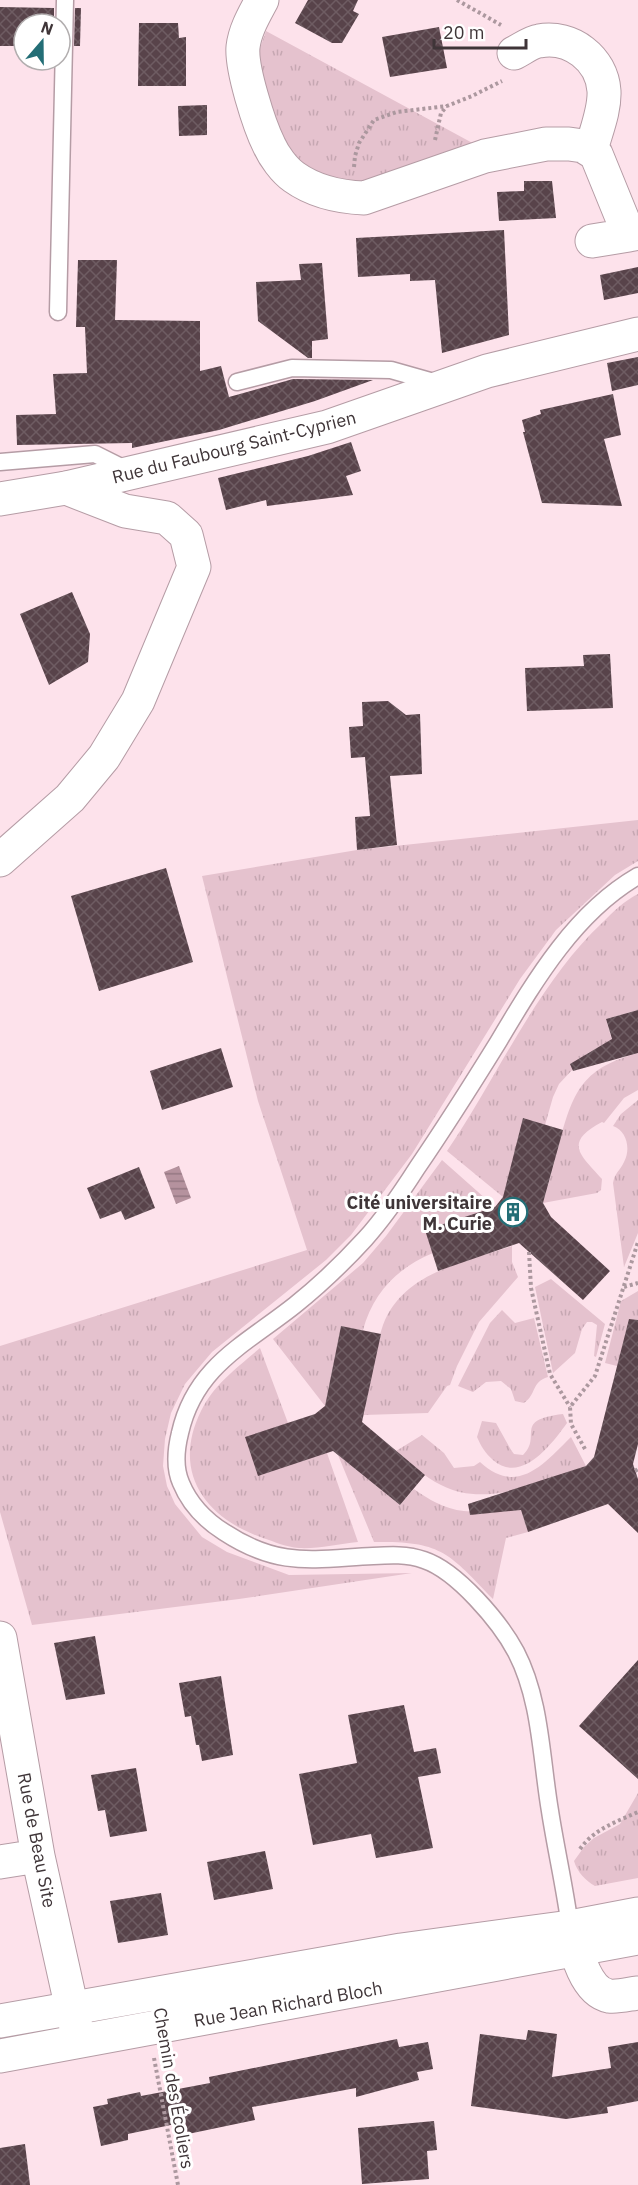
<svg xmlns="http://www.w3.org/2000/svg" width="638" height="2185" viewBox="0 0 638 2185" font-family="'IBM Plex Sans',sans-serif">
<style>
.grass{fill:url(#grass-tufts)}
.water{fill:url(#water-rules)}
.building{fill:url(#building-cross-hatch)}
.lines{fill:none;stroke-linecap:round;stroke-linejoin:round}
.lane-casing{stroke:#b59ca5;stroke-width:19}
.street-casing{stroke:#b59ca5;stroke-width:35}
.secondary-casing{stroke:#b59ca5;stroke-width:35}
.path{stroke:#ac989f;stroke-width:4;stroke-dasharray:3 3;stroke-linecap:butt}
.lane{stroke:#fff;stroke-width:16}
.street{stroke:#fff;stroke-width:33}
.secondary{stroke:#fff;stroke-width:33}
.labels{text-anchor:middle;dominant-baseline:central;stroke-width:6;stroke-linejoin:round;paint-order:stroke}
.street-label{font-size:18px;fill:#3f3538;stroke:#fff}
.poi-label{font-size:18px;font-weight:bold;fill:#3f3538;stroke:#fff;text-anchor:end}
</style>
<defs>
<pattern id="grass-tufts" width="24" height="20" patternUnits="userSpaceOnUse" patternTransform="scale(1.5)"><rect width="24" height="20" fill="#e5c2ce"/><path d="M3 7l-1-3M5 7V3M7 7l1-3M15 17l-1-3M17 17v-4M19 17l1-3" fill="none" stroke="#c6a7b2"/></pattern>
<pattern id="water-rules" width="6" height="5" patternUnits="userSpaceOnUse" patternTransform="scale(1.5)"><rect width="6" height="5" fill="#b5929e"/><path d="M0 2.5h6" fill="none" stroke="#957882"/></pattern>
<pattern id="building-cross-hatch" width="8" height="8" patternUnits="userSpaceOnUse" patternTransform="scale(1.5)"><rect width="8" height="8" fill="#58434a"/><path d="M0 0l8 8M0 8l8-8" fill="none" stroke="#6e5c62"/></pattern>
</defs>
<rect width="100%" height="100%" fill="#fde2eb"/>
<path class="grass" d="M 266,31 L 478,146 L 386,183 L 328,185 L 289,155 L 260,87 L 259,51 Z
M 638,820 L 638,861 L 615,875 L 556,930 L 520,979 L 412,1154 L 351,1235 L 326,1260 L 212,1352 L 185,1384 L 171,1413 L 165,1439 L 163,1466 L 167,1486 L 175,1504 L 202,1537 L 227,1552 L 289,1575 L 412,1573 L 239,1599 L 32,1625 L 0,1512 L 0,1346 L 307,1250 L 258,1101 L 202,876 L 357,850 Z
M 638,894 L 638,1010 L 606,1019 L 612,1041 L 588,1053 L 559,1084 L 553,1097 L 545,1125 L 503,1197 L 447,1151 C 497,1078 537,984 602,923 C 613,912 624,901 638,894 Z
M 638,1053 L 638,1090 L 624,1098 L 604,1123 L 602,1122 C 563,1143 580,1154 602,1179 L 601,1190 L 597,1193 L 543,1203 C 549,1182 555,1161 560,1140 C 574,1089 584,1068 638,1053 Z
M 638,1100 L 638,1233 L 624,1267 L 613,1183 C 615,1172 620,1171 624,1162 C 631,1149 627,1131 613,1126 L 621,1114 Z
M 442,1160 L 495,1207 L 426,1230 L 433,1253 C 397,1268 373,1293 363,1330 L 341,1327 L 325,1406 L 273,1339 L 363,1263 L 386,1236 Z
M 512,1246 L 512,1262 L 518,1277 L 479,1322 L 457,1366 L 450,1385 L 447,1386 L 428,1413 L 364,1415 C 370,1385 373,1353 383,1325 C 403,1272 465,1262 512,1246 Z
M 551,1279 L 605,1324 L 596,1357 L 594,1356 L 597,1325 L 592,1322 L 587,1322 L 582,1329 L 575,1353 L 553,1373 L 535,1287 Z
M 638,1291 L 638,1327 L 617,1366 L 605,1363 L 621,1301 Z
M 502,1310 L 515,1323 L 534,1318 L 548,1377 C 531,1382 537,1394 524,1403 L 515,1401 L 511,1389 L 501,1381 L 486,1382 L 473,1392 L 458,1386 L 490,1323 Z
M 260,1348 L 288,1423 L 327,1453 L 358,1542 C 338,1544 318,1549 299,1548 C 286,1547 275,1542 263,1538 C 205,1518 171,1472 201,1411 C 214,1384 238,1367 260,1348 Z
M 563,1414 L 567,1423 C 552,1444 521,1485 493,1460 C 485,1453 481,1446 477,1437 L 482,1421 L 496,1423 L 511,1450 L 514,1454 L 523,1455 C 543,1436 512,1420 563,1414 Z
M 422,1435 L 444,1453 L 454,1468 L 474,1466 L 480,1462 C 517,1496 543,1465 571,1437 L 586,1466 C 541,1481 487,1509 441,1485 C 424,1477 411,1463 396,1451 Z
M 338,1455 L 400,1505 L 414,1489 C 454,1518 474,1513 520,1507 L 528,1532 L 506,1538 L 493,1599 C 448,1552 441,1541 374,1542 Z
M 638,1793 L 638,1878 L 595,1886 C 586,1881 577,1872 574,1861 L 584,1847 L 594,1838 L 620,1824 Z"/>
<path class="water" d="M 179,1166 L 191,1198 L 176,1204 L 164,1172 Z"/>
<path class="building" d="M 308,0 L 358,0 L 353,11 L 359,14 L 342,43 L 332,43 L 295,23 Z
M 0,7 L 54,8 L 54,24 L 24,24 L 24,46 L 0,46 Z
M 75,8 L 81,8 L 80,46 L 74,46 Z
M 139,23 L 178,23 L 179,38 L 186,37 L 186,86 L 138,86 Z
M 439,27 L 447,68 L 390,77 L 382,37 Z
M 207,105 L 207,135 L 179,136 L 178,106 Z
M 524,181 L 552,181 L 556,218 L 499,221 L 497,192 L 524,191 Z
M 504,230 L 509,335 L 442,353 L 435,280 L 410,281 L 410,274 L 358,277 L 356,238 Z
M 78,260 L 117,260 L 115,320 L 200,321 L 200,371 L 221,366 L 229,397 L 293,379 L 373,380 L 315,401 L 219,430 L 132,448 L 132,443 L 17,445 L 16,415 L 56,414 L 53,374 L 87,373 L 85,327 L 76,327 Z
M 322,263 L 328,339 L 312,341 L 312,358 L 308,358 L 258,321 L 256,282 L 301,280 L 299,264 Z
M 638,267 L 638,293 L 604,300 L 600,275 Z
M 638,357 L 638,385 L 612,391 L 607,363 Z
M 613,394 L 621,435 L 604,439 L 622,506 L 542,503 L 523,432 L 525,432 L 522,420 L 541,414 L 540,410 Z
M 351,442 L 361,471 L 346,476 L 353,495 L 267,506 L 266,500 L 226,510 L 218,478 L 308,456 Z
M 72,592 L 90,634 L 88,662 L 49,685 L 20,614 Z
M 610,654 L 613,708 L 527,711 L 525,668 L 584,666 L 583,655 Z
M 388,701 L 406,715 L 420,714 L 422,774 L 390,776 L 397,845 L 357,850 L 355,817 L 370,816 L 365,757 L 351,758 L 349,727 L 363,726 L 362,702 Z
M 166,868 L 193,962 L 99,991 L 71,896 Z
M 638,1010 L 638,1053 L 573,1071 L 570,1064 L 612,1039 L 606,1019 Z
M 221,1048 L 233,1087 L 162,1110 L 150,1071 Z
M 523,1118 L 563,1130 L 543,1203 L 551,1217 L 610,1271 L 583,1300 L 519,1243 L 438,1271 L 425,1230 L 495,1207 L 503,1197 Z
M 139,1167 L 155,1208 L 125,1220 L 121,1211 L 100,1219 L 87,1188 Z
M 629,1319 L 638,1320 L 638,1444 L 633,1464 L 638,1479 L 638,1533 L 608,1504 L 528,1532 L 521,1510 L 470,1515 L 468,1504 L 586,1466 L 594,1457 Z
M 341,1326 L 381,1334 L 362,1422 L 425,1475 L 400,1505 L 333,1451 L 258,1476 L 245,1437 L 315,1414 L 325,1406 Z
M 95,1636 L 105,1694 L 66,1700 L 54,1643 Z
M 638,1660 L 638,1779 L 579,1726 Z
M 221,1676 L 233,1755 L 202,1761 L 199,1745 L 196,1745 L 191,1716 L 185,1717 L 179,1683 Z
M 404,1705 L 414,1752 L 436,1748 L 441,1773 L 418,1777 L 433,1848 L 376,1858 L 371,1834 L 313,1845 L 299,1774 L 357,1763 L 348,1715 Z
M 136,1768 L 147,1831 L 110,1837 L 105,1810 L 98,1811 L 91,1775 Z
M 265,1851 L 273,1889 L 214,1900 L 207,1862 Z
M 161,1893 L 168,1935 L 118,1943 L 110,1901 Z
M 528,2030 L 557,2034 L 552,2077 L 611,2068 L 608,2047 L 638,2042 L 638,2101 L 607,2107 L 608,2113 L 566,2119 L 471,2106 L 480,2034 L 526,2040 Z
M 397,2039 L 399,2047 L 428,2042 L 433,2069 L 417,2072 L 419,2080 L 356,2097 L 356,2088 L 252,2107 L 255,2120 L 188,2134 L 185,2122 L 128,2134 L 128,2140 L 101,2146 L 93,2107 L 108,2104 L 107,2099 L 140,2092 L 141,2096 L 210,2083 L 209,2077 Z
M 434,2121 L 437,2150 L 427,2151 L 429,2179 L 362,2184 L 358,2128 Z
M 25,2144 L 30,2185 L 0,2185 L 0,2148 Z"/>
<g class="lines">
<g class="lane-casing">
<path id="lane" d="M 58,312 L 65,0
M 237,382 L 292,368 L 391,370 L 437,383
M 0,462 L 95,454 L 127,470
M 570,1927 C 565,1888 556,1850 550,1811 C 541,1758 541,1700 516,1652 C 500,1622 457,1571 424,1560 C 407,1554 390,1555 373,1556 C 312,1559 279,1568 224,1532 C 205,1520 190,1505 181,1483 C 174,1467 176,1449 180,1433 C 195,1366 246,1344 295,1305 C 320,1285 343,1263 365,1239 C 385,1217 401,1193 417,1168 C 445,1127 471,1086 497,1044 C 534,982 574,913 638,876"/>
</g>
<g class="street-casing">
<path id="street" d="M 262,0 C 254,15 245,30 243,47 C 241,68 259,125 269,145 C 274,156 284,170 294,177 C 315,192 339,197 364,198 L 485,156 L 546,144 L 569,144 L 583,146 L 596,154 L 629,235 L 638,233
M 514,53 C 522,49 531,42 539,41 C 571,35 602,59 604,91 C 605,110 596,131 591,150
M 592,241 L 629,235
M 0,860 L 70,798 L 104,757 L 138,701 L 194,567 L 186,535 L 167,518 L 125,511 L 66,488
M 0,1638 L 38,1856 L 78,2036
M 0,1862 L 38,1856
M 570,1927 C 575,1947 584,1991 609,1996 C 619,1997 629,1994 638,1993"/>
</g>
<g class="secondary-casing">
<path id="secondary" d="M 0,499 L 66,488 L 327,427 L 487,371 L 638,334
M 0,2021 L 401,1950 L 570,1927 L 638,1914
M 0,2056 L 638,1938"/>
</g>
<path class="path" d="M 457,0 L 501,25
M 435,140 L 441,113 L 447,106 L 472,96 L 502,81
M 354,167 L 355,156 L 359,143 L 374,120 L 397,112 L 447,106
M 529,1252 L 531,1288 L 550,1374 L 570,1407
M 624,1287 L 638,1283
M 585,1449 L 571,1424 L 570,1407 L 595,1376 L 638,1242
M 635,1471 L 638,1469
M 580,1849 C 594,1829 616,1822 638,1812
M 154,2058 L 178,2185"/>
<use href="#lane" class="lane"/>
<use href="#street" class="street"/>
<use href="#secondary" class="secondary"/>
</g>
<defs>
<g id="building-ring" transform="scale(1.5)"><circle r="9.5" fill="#fff" stroke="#236e76" stroke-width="1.5"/><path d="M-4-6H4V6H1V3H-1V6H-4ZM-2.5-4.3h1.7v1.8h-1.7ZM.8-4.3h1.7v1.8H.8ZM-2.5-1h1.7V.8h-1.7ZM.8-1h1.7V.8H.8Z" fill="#236e76"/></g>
</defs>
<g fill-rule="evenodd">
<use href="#building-ring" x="513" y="1212"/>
</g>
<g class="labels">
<g class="street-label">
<text transform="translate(234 447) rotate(-14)">Rue du Faubourg Saint-Cyprien</text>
<text transform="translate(37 1840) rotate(79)">Rue de Beau Site</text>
<text transform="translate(288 2004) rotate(-10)">Rue Jean Richard Bloch</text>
<text transform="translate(174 2088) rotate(80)">Chemin des Écoliers</text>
</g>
<g class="poi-label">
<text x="492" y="1202">Cité universitaire<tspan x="492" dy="21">M. Curie</tspan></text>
</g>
</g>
<g transform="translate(42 42) rotate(20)"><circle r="28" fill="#ffffff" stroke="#b2aeaf" stroke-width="1.5"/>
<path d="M0-4.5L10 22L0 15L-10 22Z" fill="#236e76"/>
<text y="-9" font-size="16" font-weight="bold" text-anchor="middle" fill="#3f3538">N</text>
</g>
<path d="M434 39v9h92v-9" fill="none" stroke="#3f3538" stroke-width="3"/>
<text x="443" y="39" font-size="18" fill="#3f3538" stroke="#ffffff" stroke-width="4.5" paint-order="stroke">20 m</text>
</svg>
